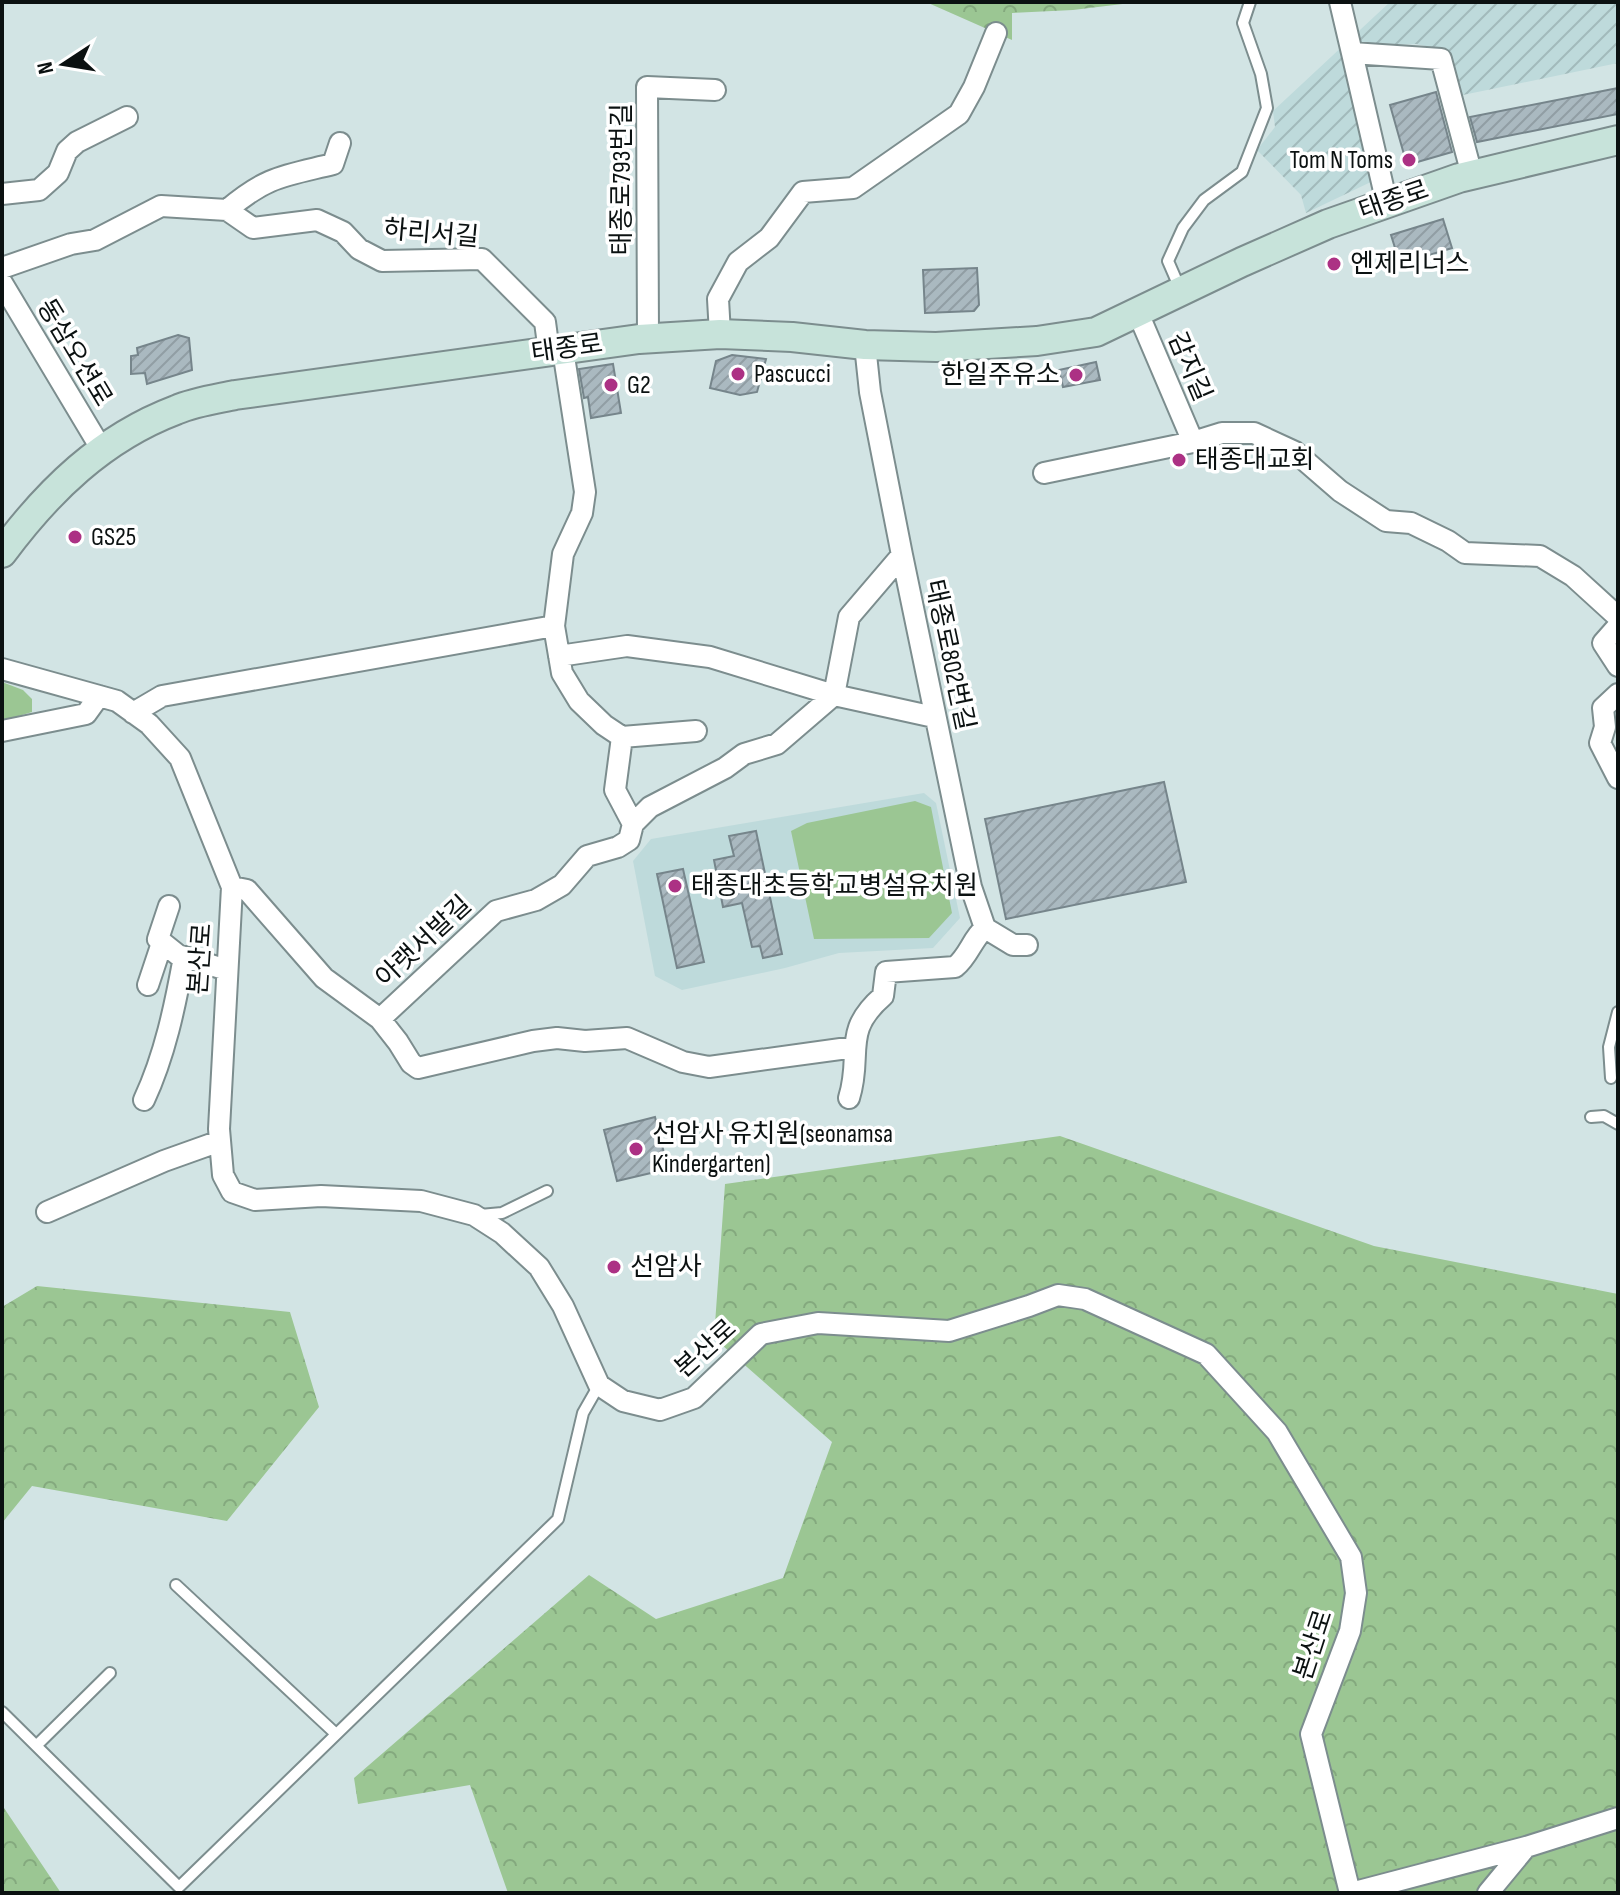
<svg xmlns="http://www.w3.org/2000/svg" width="1620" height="1895" viewBox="0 0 1620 1895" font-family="'Sofia Sans Condensed','Noto Sans KR',sans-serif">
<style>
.built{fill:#bedadb}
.industrial{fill:url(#industrial-furrows)}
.forest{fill:url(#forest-crowns)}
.green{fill:#9bc693}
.building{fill:url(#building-hatch);stroke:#76858b;stroke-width:2}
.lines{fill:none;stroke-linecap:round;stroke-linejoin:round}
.service-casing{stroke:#7c8d8e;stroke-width:14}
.minor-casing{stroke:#7c8d8e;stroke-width:24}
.secondary-casing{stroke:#7c8d8e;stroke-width:32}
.service{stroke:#fff;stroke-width:10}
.minor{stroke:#fff;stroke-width:20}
.secondary{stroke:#c7e3da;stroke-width:28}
.poi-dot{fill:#ac3184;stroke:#fff;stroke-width:3}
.labels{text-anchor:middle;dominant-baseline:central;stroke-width:7;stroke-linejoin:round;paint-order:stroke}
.poi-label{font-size:26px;fill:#0b1111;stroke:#fff;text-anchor:start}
.street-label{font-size:26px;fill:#0b1111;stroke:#fff}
</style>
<defs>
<pattern id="industrial-furrows" width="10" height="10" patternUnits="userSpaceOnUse" patternTransform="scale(2)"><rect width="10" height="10" fill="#bedadb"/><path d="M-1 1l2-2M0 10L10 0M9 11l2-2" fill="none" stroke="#a2babb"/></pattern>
<pattern id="forest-crowns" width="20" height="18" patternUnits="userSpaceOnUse" patternTransform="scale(2)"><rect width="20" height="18" fill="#9bc693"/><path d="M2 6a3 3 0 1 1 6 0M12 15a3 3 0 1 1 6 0" fill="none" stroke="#84a97e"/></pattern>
<pattern id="building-hatch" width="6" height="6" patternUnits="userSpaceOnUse" patternTransform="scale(2)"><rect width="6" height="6" fill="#aab9c0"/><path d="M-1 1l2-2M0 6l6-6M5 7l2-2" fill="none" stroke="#919ea4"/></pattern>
</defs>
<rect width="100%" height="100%" fill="#d2e4e4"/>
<path class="built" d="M 924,793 L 936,803 L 960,918 L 933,948 L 839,953 L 785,968 L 682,990 L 655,976 L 633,861 L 651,839 Z"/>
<path class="industrial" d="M 1390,2 L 1618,2 L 1618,63 L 1458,96 L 1444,50 L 1416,44 L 1388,45 L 1371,60 L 1361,83 L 1375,180 L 1306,213 L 1301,195 L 1257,150 L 1275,127 L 1273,111 Z"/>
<path class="forest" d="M 926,2 L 1139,2 L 1073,10 L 1012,13 L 1012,40 Z
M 1060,1136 L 1374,1246 L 1618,1294 L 1618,1893 L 508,1893 L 470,1785 L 358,1804 L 354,1778 L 589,1575 L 656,1619 L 783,1578 L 832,1442 L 714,1338 L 725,1184 Z
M 37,1286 L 290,1312 L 319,1407 L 227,1521 L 32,1486 L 2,1523 L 2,1307 Z
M 2,1805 L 61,1893 L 2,1893 Z"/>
<path class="green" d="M 2,682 L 23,690 L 32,699 L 32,712 L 2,721 Z
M 915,801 L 931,807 L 952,913 L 929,938 L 814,939 L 791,831 L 807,823 Z"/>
<path class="building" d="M 1618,88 L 1618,114 L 1477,142 L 1470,117 Z
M 1436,92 L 1452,152 L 1407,165 L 1390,105 Z
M 1443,219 L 1452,248 L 1400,264 L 1391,235 Z
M 977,268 L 979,305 L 974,311 L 925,313 L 923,270 Z
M 178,335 L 189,338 L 192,370 L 147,384 L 145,373 L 131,374 L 131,356 L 138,355 L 137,348 Z
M 732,355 L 766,359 L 757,392 L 740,395 L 710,388 L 716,361 Z
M 1096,362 L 1100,380 L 1063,387 L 1059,370 Z
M 613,364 L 621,413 L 591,418 L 588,397 L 584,398 L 579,369 Z
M 1164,782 L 1186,882 L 1006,919 L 985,819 Z
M 756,831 L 782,954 L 763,958 L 760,946 L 752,947 L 742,903 L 723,907 L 714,860 L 734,856 L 729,836 Z
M 683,869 L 704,962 L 677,968 L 657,874 Z
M 655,1117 L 668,1169 L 617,1181 L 604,1130 Z"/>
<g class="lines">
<g class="service-casing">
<path id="service" d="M 1181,291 L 1168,261 L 1183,228 L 1204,200 L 1242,172 L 1267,108 L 1261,74 L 1243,23 L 1250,2
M 1611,1078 L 1609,1047 L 1618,1012
M 1591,1117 L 1604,1116 L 1618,1124
M 480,1215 L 502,1213 L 547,1191
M 176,1585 L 336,1734
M 2,1712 L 179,1887 L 558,1519 L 583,1413 L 599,1385
M 37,1745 L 110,1673"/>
</g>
<g class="minor-casing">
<path id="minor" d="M 1340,2 L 1352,53 L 1441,59 L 1472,175
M 1352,53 L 1387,204
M 2,194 L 39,190 L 58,173 L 67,151 L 77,142 L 127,117
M 227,210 C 267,176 284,176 333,164 L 340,143
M 2,268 L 71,244 L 95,240 L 161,206 L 227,210 L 253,228 L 317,220 L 343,232 L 359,249 L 382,261 L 482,259 L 545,322 L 549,352
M 2,283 L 102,450
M 1138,313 L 1193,442
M 720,334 L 718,299 L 738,262 L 769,238 L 803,192 L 853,188 L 959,114 L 974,87 L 996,33
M 648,338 L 647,87 L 715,90
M 865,345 L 870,392 L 902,555 L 971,887 L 985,928 L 1013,945 L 1027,945
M 563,350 L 585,492 L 582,513 L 563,554 L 554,626 L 562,673 L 579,701 L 604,725 L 622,737 L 696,731
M 1044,473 L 1193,442 L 1222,433 L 1254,433 L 1295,452 L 1340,491 L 1386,521 L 1411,523 L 1448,541 L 1465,553 L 1540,556 L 1573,576 L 1618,617
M 1618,626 L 1603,643 L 1618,666
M 559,656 L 627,646 L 642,648 L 710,657 L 834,695 L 849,617 L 902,555
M 2,669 L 117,701 L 149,724 L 180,758 L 232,887 L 219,1129 L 223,1175 L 232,1192 L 255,1200 L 321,1196 L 421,1201 L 474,1215 L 502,1233 L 539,1267 L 563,1306 L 599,1385 L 623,1401 L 660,1410 L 694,1398 L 761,1334 L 818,1323 L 949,1331 L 1029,1306 L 1058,1295 L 1085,1299 L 1206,1354 L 1277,1432 L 1351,1557 L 1356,1593 L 1350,1631 L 1311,1734 L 1350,1893
M 1618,694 L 1603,708 L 1605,727 L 1600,743 L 1618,778
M 133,713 L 162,696 L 554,626
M 2,731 L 86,714 L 99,696
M 622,737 L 615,790 L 633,824
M 232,887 L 247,890 L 324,978 L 380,1019 L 398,1042 L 411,1063 L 418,1068 L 533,1041 L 557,1038 L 585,1041 L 627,1038 L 683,1062 L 709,1067 L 855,1047
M 169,906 L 158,939 L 178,955 L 227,970
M 148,985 L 162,943
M 380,1019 L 496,911 L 536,900 L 562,885 L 587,856 L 618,847 L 629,840 L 633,824 L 650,807 L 725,768 L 744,754 L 777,744 L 834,695 L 934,717
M 849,1098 C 863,1054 841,1032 883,996 L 886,972 L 955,967 C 969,956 972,939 985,928
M 144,1100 C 165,1055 175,1006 184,957
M 47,1212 L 164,1161 L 220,1141
M 1351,1893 L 1526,1847 L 1618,1818
M 1488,1893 L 1526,1847"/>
</g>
<g class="secondary-casing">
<path id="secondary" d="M 2,553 C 48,491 102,438 176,410 C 194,402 216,399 235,395 L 639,339 L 720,334 L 792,337 L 865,345 L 936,347 L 1037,341 L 1096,332 L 1242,262 L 1328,224 L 1459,178 L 1618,140"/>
</g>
<use href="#service" class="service"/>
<use href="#minor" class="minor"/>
<use href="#secondary" class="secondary"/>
</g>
<g class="poi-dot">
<circle cx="1409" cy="160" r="8"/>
<circle cx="1334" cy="264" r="8"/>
<circle cx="738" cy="374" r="8"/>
<circle cx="1076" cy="375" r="8"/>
<circle cx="611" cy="385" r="8"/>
<circle cx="1179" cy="460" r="8"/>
<circle cx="75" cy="537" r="8"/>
<circle cx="675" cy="886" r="8"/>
<circle cx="636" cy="1149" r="8"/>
<circle cx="614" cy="1267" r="8"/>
</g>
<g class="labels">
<g class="poi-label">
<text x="1393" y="160" text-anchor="end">Tom N Toms</text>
<text x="1350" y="264">엔제리너스</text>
<text x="754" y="374">Pascucci</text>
<text x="1060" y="375" text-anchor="end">한일주유소</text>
<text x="627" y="385">G2</text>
<text x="1195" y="460">태종대교회</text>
<text x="91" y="537">GS25</text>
<text x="691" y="886">태종대초등학교병설유치원</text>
<text x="652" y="1134">선암사 유치원(seonamsa<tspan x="652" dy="30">Kindergarten)</tspan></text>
<text x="630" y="1267">선암사</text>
</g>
<g class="street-label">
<text transform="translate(622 179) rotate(-90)">태종로793번길</text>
<text transform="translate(1394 201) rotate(-19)">태종로</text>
<text transform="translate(431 234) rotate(5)">하리서길</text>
<text transform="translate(567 349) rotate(-8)">태종로</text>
<text transform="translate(74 353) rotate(59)">동삼오션로</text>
<text transform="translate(1189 367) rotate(67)">감지길</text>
<text transform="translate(949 655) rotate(78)">태종로802번길</text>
<text transform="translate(424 942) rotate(-43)">아랫서발길</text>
<text transform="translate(201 959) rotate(-86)">본산로</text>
<text transform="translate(706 1349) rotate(-42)">본산로</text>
<text transform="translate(1314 1645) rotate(-72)">본산로</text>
</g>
</g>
<rect width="1620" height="1895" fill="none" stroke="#0b1111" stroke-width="8"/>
<g transform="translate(64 64) rotate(258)" stroke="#ffffff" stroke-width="6" paint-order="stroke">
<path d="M0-6L14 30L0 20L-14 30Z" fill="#0b1111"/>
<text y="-12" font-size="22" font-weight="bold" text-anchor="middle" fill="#0b1111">N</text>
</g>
</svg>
